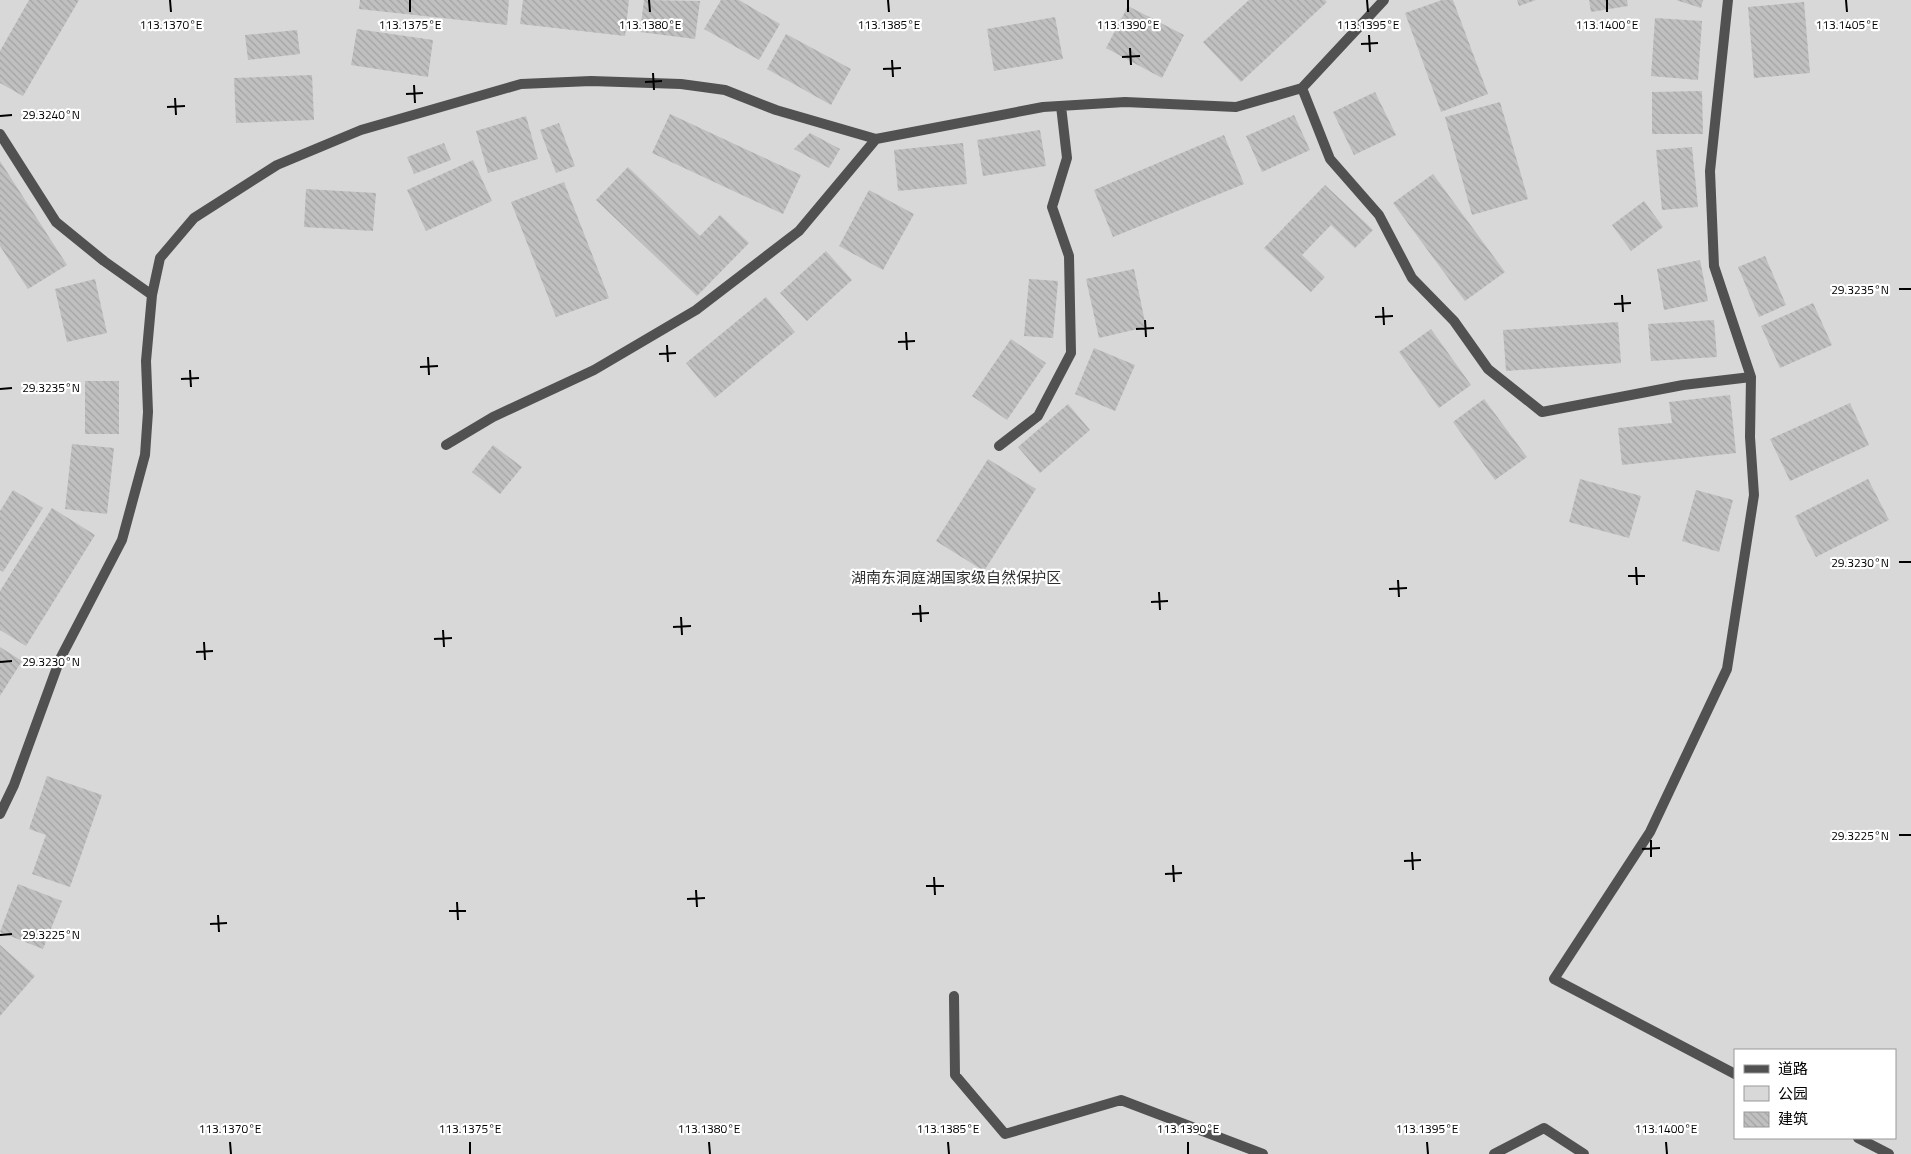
<svg xmlns="http://www.w3.org/2000/svg" width="1911" height="1154" viewBox="0 0 1911 1154" font-family="'Titillium Web','Noto Sans SC',sans-serif">
<style>
.park{fill:#d8d8d8;fill-rule:evenodd}
.building{fill:url(#building-back-hatch)}
.lines{fill:none;stroke-linecap:round;stroke-linejoin:round}
.street{stroke:#515151;stroke-width:10}
.ticks{fill:none;stroke:#000;stroke-width:2}
.labels{text-anchor:middle;dominant-baseline:central;stroke-width:4.5;stroke-linejoin:round;paint-order:stroke}
.park-label{font-size:15px;fill:#2f2f2f;stroke:#fff}
.ticks-label{font-size:12px;text-anchor:middle;fill:#000;stroke:#fff;stroke-width:4.5;stroke-linejoin:round;paint-order:stroke}
</style>
<defs>
<pattern id="building-back-hatch" width="6" height="6" patternUnits="userSpaceOnUse" patternTransform="scale(1.25)"><rect width="6" height="6" fill="#c0c0c0"/><path d="M-1 5l2 2M0 0l6 6M5-1l2 2" fill="none" stroke="#a3a3a3"/></pattern>
</defs>
<rect width="100%" height="100%" fill="#fff"/>
<path class="park" d="M 0,0 L 1911,0 L 1911,1154 L 0,1154 ZM 1735,1050 L 1895,1050 L 1895,1138 L 1735,1138 Z"/>
<path class="building" d="M 29,0 L 79,0 L 23,96 L 0,83 L 0,51 Z
M 360,0 L 509,0 L 507,25 L 359,9 Z
M 523,0 L 629,0 L 625,36 L 520,24 Z
M 644,0 L 700,1 L 695,39 L 640,32 Z
M 721,0 L 739,0 L 780,24 L 759,60 L 704,29 Z
M 1249,0 L 1325,0 L 1327,2 L 1241,82 L 1203,42 Z
M 1442,0 L 1453,0 L 1488,94 L 1441,112 L 1405,13 Z
M 1517,0 L 1536,0 L 1519,6 Z
M 1589,0 L 1627,0 L 1628,6 L 1591,12 Z
M 1676,0 L 1703,0 L 1701,8 Z
M 1804,2 L 1810,73 L 1754,78 L 1748,7 Z
M 1128,6 L 1184,35 L 1162,78 L 1106,48 Z
M 1055,17 L 1063,59 L 994,71 L 987,29 Z
M 1655,18 L 1702,21 L 1698,80 L 1651,76 Z
M 357,29 L 433,40 L 428,77 L 351,65 Z
M 297,30 L 300,54 L 248,60 L 245,35 Z
M 786,34 L 851,69 L 831,105 L 767,69 Z
M 312,75 L 314,120 L 236,123 L 234,78 Z
M 1702,91 L 1703,134 L 1652,134 L 1652,92 Z
M 1375,92 L 1396,135 L 1354,155 L 1333,112 Z
M 1500,102 L 1528,199 L 1472,215 L 1445,117 Z
M 670,114 L 801,175 L 783,214 L 652,153 Z
M 1294,115 L 1310,150 L 1262,172 L 1246,136 Z
M 526,116 L 538,159 L 488,173 L 476,131 Z
M 559,123 L 575,166 L 556,173 L 540,130 Z
M 1040,130 L 1046,166 L 983,176 L 977,140 Z
M 810,133 L 840,149 L 829,168 L 794,149 Z
M 1224,135 L 1244,184 L 1113,237 L 1094,190 Z
M 444,143 L 451,160 L 414,174 L 407,157 Z
M 963,143 L 967,184 L 898,191 L 894,150 Z
M 1692,147 L 1698,207 L 1662,210 L 1656,150 Z
M 473,160 L 492,201 L 426,231 L 407,190 Z
M 0,161 L 67,265 L 28,289 L 0,246 Z
M 628,167 L 700,236 L 720,215 L 749,243 L 697,296 L 596,200 Z
M 1433,174 L 1505,272 L 1465,301 L 1393,203 Z
M 564,182 L 609,298 L 556,317 L 511,202 Z
M 1325,185 L 1373,230 L 1355,248 L 1331,225 L 1302,255 L 1325,277 L 1311,292 L 1264,248 Z
M 306,189 L 376,193 L 373,231 L 304,227 Z
M 869,190 L 914,214 L 883,270 L 839,246 Z
M 1644,201 L 1663,227 L 1631,251 L 1612,225 Z
M 826,251 L 852,280 L 807,321 L 780,293 Z
M 1765,256 L 1786,305 L 1759,317 L 1738,267 Z
M 1700,260 L 1708,301 L 1664,310 L 1657,269 Z
M 1134,269 L 1146,327 L 1099,338 L 1086,279 Z
M 95,279 L 107,333 L 67,342 L 55,289 Z
M 1029,279 L 1058,281 L 1053,338 L 1024,336 Z
M 766,297 L 795,332 L 715,398 L 686,363 Z
M 1813,303 L 1832,345 L 1780,368 L 1761,326 Z
M 1714,320 L 1717,357 L 1651,361 L 1648,324 Z
M 1618,322 L 1621,363 L 1506,371 L 1503,330 Z
M 1431,329 L 1471,385 L 1439,408 L 1399,352 Z
M 1011,339 L 1046,363 L 1007,420 L 972,396 Z
M 1094,348 L 1135,365 L 1115,411 L 1075,394 Z
M 85,381 L 119,381 L 119,434 L 85,434 Z
M 1730,395 L 1736,453 L 1622,465 L 1618,428 L 1672,423 L 1669,402 Z
M 1484,399 L 1527,457 L 1495,480 L 1453,422 Z
M 1850,403 L 1869,445 L 1790,481 L 1770,439 Z
M 1068,404 L 1090,430 L 1040,473 L 1018,447 Z
M 72,444 L 114,448 L 107,514 L 65,509 Z
M 493,445 L 522,467 L 500,494 L 472,472 Z
M 988,459 L 1036,489 L 984,571 L 936,541 Z
M 1580,479 L 1641,496 L 1629,538 L 1569,522 Z
M 1868,479 L 1889,520 L 1816,557 L 1795,516 Z
M 13,490 L 43,508 L 3,572 L 0,570 L 0,511 Z
M 1696,490 L 1733,500 L 1719,552 L 1682,541 Z
M 52,508 L 95,535 L 26,646 L 0,630 L 0,591 Z
M 0,647 L 22,661 L 0,696 Z
M 47,776 L 102,795 L 70,887 L 32,874 L 46,835 L 29,829 Z
M 18,884 L 62,901 L 43,949 L 0,932 Z
M 0,945 L 35,976 L 0,1016 Z"/>
<g class="lines">
<path class="street" d="M 1728,0 L 1710,171 L 1714,266 L 1751,377 L 1750,437 L 1754,495 L 1727,669 L 1650,832 L 1554,979 L 1735,1074
M 1302,88 L 1330,159 L 1379,215 L 1412,278 L 1454,321 L 1488,369 L 1542,412 L 1683,385 L 1751,377
M 0,134 L 56,222 L 104,261 L 152,295
M 446,445 L 493,417 L 594,370 L 696,310 L 799,231 L 876,139
M 999,446 L 1038,416 L 1071,353 L 1069,256 L 1052,207 L 1067,158 L 1061,106
M 0,814 L 14,785 L 60,659 L 122,540 L 145,455 L 148,412 L 146,361 L 152,295 L 160,258 L 194,218 L 277,165 L 361,130 L 521,84 L 591,81 L 681,84 L 725,90 L 776,110 L 876,139 L 1043,107 L 1125,102 L 1236,107 L 1302,88 L 1384,0
M 954,996 L 955,1075 L 1005,1134 L 1121,1100 L 1263,1154
M 1858,1138 L 1889,1154
M 1494,1154 L 1544,1128 L 1584,1154"/>
</g>
<path class="ticks" d="M 170,0 L 171,12M 410,0 L 410,12M 649,0 L 650,12M 888,0 L 889,12M 1128,0 L 1128,12M 1367,0 L 1368,12M 1607,0 L 1607,12M 1846,0 L 1847,12M 1369,35 L 1370,52M 1361,44 L 1378,43M 1130,48 L 1131,65M 1122,57 L 1140,56M 892,60 L 893,77M 883,69 L 901,68M 653,73 L 654,90M 645,82 L 662,81M 414,85 L 415,103M 406,94 L 423,93M 175,98 L 176,115M 167,107 L 185,106M 0,116 L 12,115M 1899,289 L 1911,289M 1622,295 L 1623,312M 1614,304 L 1631,303M 1383,307 L 1384,325M 1375,317 L 1393,316M 1145,320 L 1146,337M 1136,329 L 1154,328M 906,332 L 907,350M 898,342 L 915,341M 667,345 L 668,362M 659,354 L 676,353M 428,357 L 429,375M 420,367 L 438,366M 190,370 L 191,387M 181,379 L 199,378M 0,389 L 12,388M 1899,562 L 1911,562M 1636,567 L 1637,585M 1628,576 L 1645,576M 1398,580 L 1399,597M 1389,589 L 1407,588M 1159,592 L 1160,610M 1151,602 L 1168,601M 920,605 L 921,622M 912,614 L 929,613M 681,617 L 682,635M 673,627 L 691,626M 443,630 L 444,647M 434,639 L 452,638M 204,642 L 205,660M 196,652 L 213,651M 0,662 L 12,661M 1899,835 L 1911,835M 1651,840 L 1651,857M 1642,849 L 1660,848M 1412,852 L 1413,870M 1404,861 L 1421,860M 1173,865 L 1174,882M 1165,874 L 1182,873M 934,877 L 935,895M 926,886 L 944,886M 696,890 L 697,907M 687,899 L 705,898M 457,902 L 458,920M 449,911 L 466,911M 218,915 L 219,932M 210,924 L 227,923M 0,935 L 12,934M 230,1142 L 231,1154M 470,1142 L 470,1154M 709,1142 L 710,1154M 948,1142 L 949,1154M 1188,1142 L 1188,1154M 1427,1142 L 1428,1154M 1666,1142 L 1667,1154"/>
<g class="labels">
<g class="park-label">
<text x="956" y="577">湖南东洞庭湖国家级自然保护区</text>
</g>
</g>
<g class="ticks-label">
<text x="171" y="29">113.1370°E</text>
<text x="410" y="29">113.1375°E</text>
<text x="650" y="29">113.1380°E</text>
<text x="889" y="29">113.1385°E</text>
<text x="1128" y="29">113.1390°E</text>
<text x="1368" y="29">113.1395°E</text>
<text x="1607" y="29">113.1400°E</text>
<text x="1847" y="29">113.1405°E</text>
<text x="51" y="119">29.3240°N</text>
<text x="1860" y="294">29.3235°N</text>
<text x="51" y="392">29.3235°N</text>
<text x="1860" y="567">29.3230°N</text>
<text x="51" y="666">29.3230°N</text>
<text x="1860" y="840">29.3225°N</text>
<text x="51" y="939">29.3225°N</text>
<text x="230" y="1133">113.1370°E</text>
<text x="470" y="1133">113.1375°E</text>
<text x="709" y="1133">113.1380°E</text>
<text x="948" y="1133">113.1385°E</text>
<text x="1188" y="1133">113.1390°E</text>
<text x="1427" y="1133">113.1395°E</text>
<text x="1666" y="1133">113.1400°E</text>
</g>
<rect x="1734" y="1049" width="162" height="90" fill="#ffffff" stroke="#999999"/>
<rect x="1744" y="1065" width="25" height="8" fill="#515151" stroke="#999999"/>
<text x="1778" y="1074" font-size="15" fill="#000000">道路</text>
<rect x="1744" y="1086" width="25" height="15" fill="#d8d8d8" stroke="#999999"/>
<text x="1778" y="1099" font-size="15" fill="#000000">公园</text>
<rect x="1744" y="1112" width="25" height="15" fill="url(#building-back-hatch)" stroke="#999999"/>
<text x="1778" y="1124" font-size="15" fill="#000000">建筑</text>
</svg>
